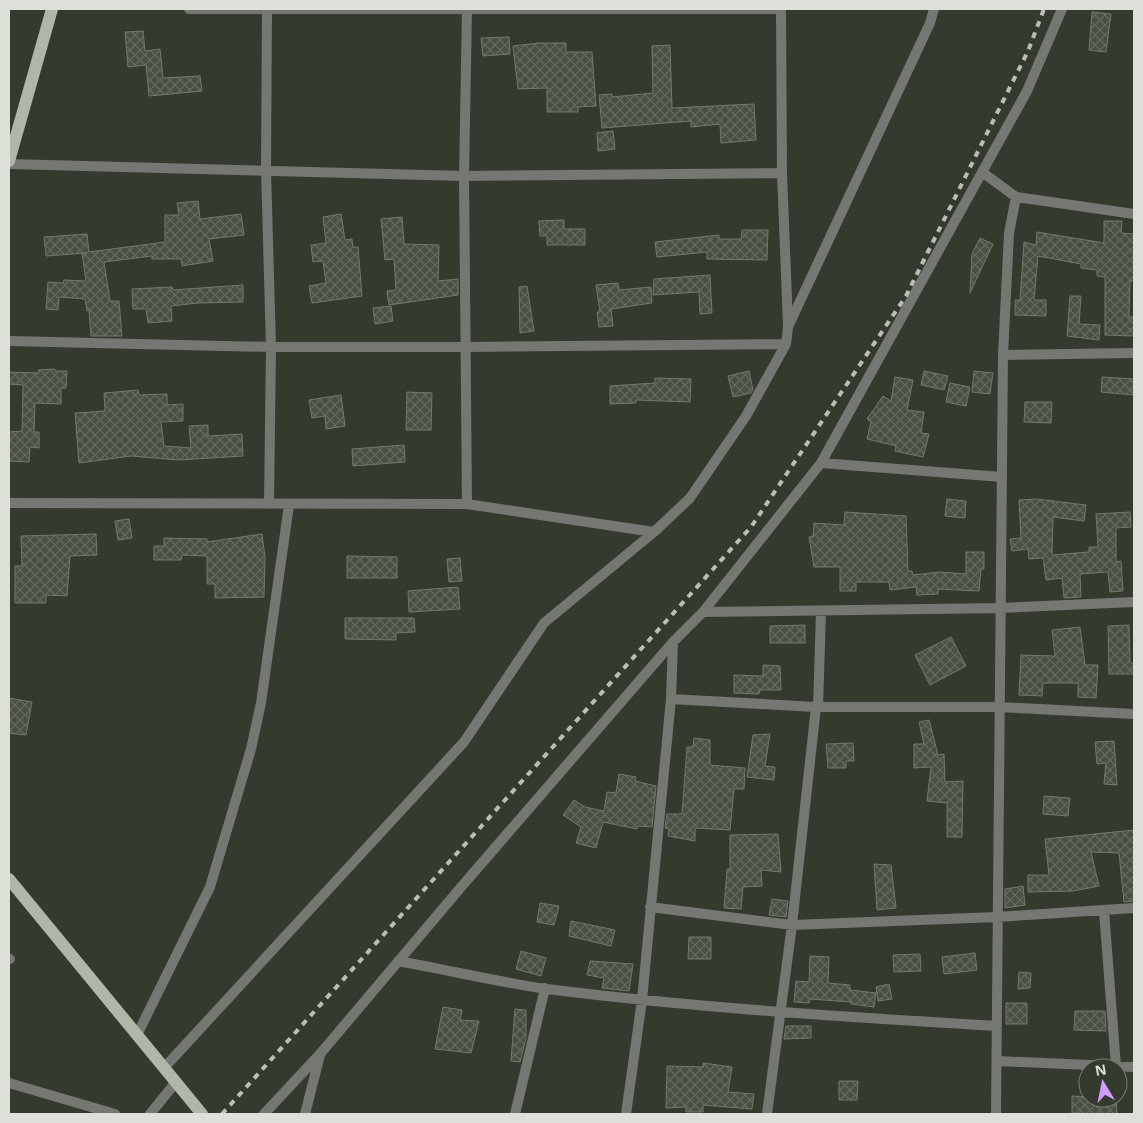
<svg xmlns="http://www.w3.org/2000/svg" width="1143" height="1123" viewBox="0 0 1143 1123" font-family="'Noto Sans',sans-serif">
<style>
.building{fill:url(#building-cross-hatch);stroke:#74796d}
.lines{fill:none;stroke-linecap:round;stroke-linejoin:round}
.street{stroke:#757772;stroke-width:10}
.primary{stroke:#b0b6aa;stroke-width:12}
.rail{stroke:#babeb7;stroke-width:4;stroke-dasharray:6 6;stroke-linecap:butt}
</style>
<defs>
<pattern id="building-cross-hatch" width="8" height="8" patternUnits="userSpaceOnUse" patternTransform="scale(1.25)"><rect width="8" height="8" fill="#4a4f44"/><path d="M0 0l8 8M0 8l8-8" fill="none" stroke="#64685e"/></pattern>
</defs>
<rect width="100%" height="100%" fill="#353a2f"/>
<path class="building" d="M 1092,12 L 1111,14 L 1106,52 L 1089,50 Z
M 143,31 L 145,51 L 160,49 L 163,78 L 200,76 L 202,91 L 149,96 L 146,65 L 128,67 L 125,32 Z
M 509,37 L 510,54 L 483,56 L 481,38 Z
M 538,43 L 566,43 L 566,52 L 592,52 L 596,106 L 578,107 L 578,112 L 547,112 L 547,88 L 518,89 L 513,46 Z
M 670,45 L 672,108 L 754,104 L 756,140 L 721,143 L 720,124 L 691,127 L 691,121 L 602,128 L 599,95 L 612,94 L 612,97 L 653,93 L 652,46 Z
M 613,131 L 615,149 L 598,151 L 597,133 Z
M 198,201 L 200,219 L 241,214 L 244,235 L 209,239 L 213,261 L 182,266 L 181,259 L 152,259 L 152,256 L 104,262 L 110,301 L 119,301 L 122,336 L 91,336 L 89,310 L 87,311 L 85,299 L 59,297 L 58,310 L 46,309 L 48,282 L 63,283 L 64,280 L 86,281 L 82,253 L 86,253 L 46,256 L 44,237 L 87,234 L 89,252 L 165,242 L 165,215 L 179,215 L 177,203 Z
M 341,214 L 345,240 L 352,239 L 353,247 L 358,247 L 362,296 L 312,303 L 309,286 L 326,283 L 323,261 L 313,262 L 311,245 L 326,243 L 323,217 Z
M 402,217 L 404,244 L 439,245 L 438,281 L 458,279 L 458,295 L 389,305 L 387,291 L 396,290 L 394,259 L 385,260 L 381,219 Z
M 564,220 L 564,229 L 585,229 L 585,245 L 547,245 L 547,236 L 540,236 L 539,221 Z
M 1104,221 L 1122,221 L 1121,233 L 1134,234 L 1134,281 L 1130,281 L 1129,317 L 1134,317 L 1134,336 L 1105,335 L 1105,277 L 1097,276 L 1097,270 L 1081,268 L 1081,264 L 1038,256 L 1034,300 L 1046,300 L 1046,316 L 1015,315 L 1015,300 L 1020,300 L 1024,242 L 1036,245 L 1037,232 L 1104,243 Z
M 742,230 L 768,230 L 767,260 L 707,259 L 707,252 L 657,257 L 655,242 L 719,235 L 719,239 L 741,239 Z
M 980,238 L 993,244 L 970,293 L 972,254 Z
M 710,275 L 712,313 L 700,314 L 699,292 L 653,295 L 654,279 Z
M 618,283 L 619,290 L 651,287 L 652,303 L 611,309 L 613,326 L 599,327 L 597,312 L 600,312 L 596,285 Z
M 243,285 L 243,302 L 198,303 L 171,306 L 172,321 L 148,323 L 146,309 L 133,309 L 132,289 L 172,287 L 173,290 Z
M 527,286 L 534,331 L 520,333 L 519,287 Z
M 1070,296 L 1081,296 L 1079,324 L 1100,325 L 1099,340 L 1067,336 Z
M 391,306 L 393,321 L 375,324 L 373,308 Z
M 55,369 L 55,371 L 67,371 L 66,388 L 61,388 L 61,404 L 35,403 L 34,432 L 39,432 L 39,448 L 30,447 L 29,462 L 9,461 L 9,432 L 22,431 L 23,385 L 9,384 L 9,372 L 39,373 L 38,370 Z
M 749,371 L 753,390 L 751,393 L 733,397 L 728,376 Z
M 924,371 L 948,376 L 944,390 L 921,385 Z
M 974,371 L 993,373 L 990,394 L 972,392 Z
M 895,377 L 913,380 L 907,410 L 924,412 L 921,433 L 929,434 L 923,457 L 895,451 L 896,446 L 867,439 L 871,422 L 867,419 L 883,396 L 891,401 Z
M 1102,377 L 1134,379 L 1134,395 L 1101,392 Z
M 655,378 L 691,379 L 690,402 L 636,400 L 636,403 L 610,404 L 610,386 L 655,383 Z
M 950,383 L 970,387 L 966,406 L 946,402 Z
M 138,390 L 139,395 L 167,394 L 167,405 L 183,404 L 183,421 L 161,422 L 164,446 L 191,448 L 189,426 L 208,425 L 208,436 L 242,434 L 243,456 L 178,460 L 131,456 L 79,463 L 75,413 L 105,411 L 104,393 Z
M 407,392 L 432,393 L 431,430 L 406,430 Z
M 341,395 L 345,426 L 326,429 L 325,416 L 312,418 L 309,400 Z
M 1025,402 L 1052,402 L 1051,423 L 1024,422 Z
M 404,445 L 405,462 L 353,466 L 352,449 Z
M 947,499 L 966,501 L 965,518 L 945,516 Z
M 1037,499 L 1086,505 L 1084,521 L 1053,517 L 1052,555 L 1089,552 L 1089,547 L 1098,547 L 1096,514 L 1130,512 L 1131,527 L 1116,528 L 1116,562 L 1121,561 L 1123,591 L 1110,592 L 1108,572 L 1080,574 L 1081,597 L 1064,598 L 1062,578 L 1046,580 L 1043,558 L 1029,559 L 1028,549 L 1012,551 L 1010,539 L 1021,538 L 1019,500 Z
M 845,512 L 906,516 L 908,571 L 912,571 L 913,575 L 940,572 L 966,574 L 966,552 L 984,552 L 984,569 L 981,569 L 979,591 L 938,589 L 938,594 L 917,595 L 916,587 L 890,590 L 889,582 L 856,582 L 856,591 L 840,591 L 840,567 L 814,567 L 809,537 L 813,536 L 814,523 L 844,525 Z
M 129,519 L 132,538 L 118,540 L 115,521 Z
M 96,534 L 97,555 L 70,556 L 67,596 L 46,595 L 46,603 L 15,603 L 15,566 L 22,566 L 21,536 Z
M 262,534 L 265,557 L 264,597 L 215,598 L 215,584 L 207,584 L 207,556 L 182,555 L 181,560 L 154,560 L 154,546 L 164,546 L 164,538 L 207,539 L 207,542 Z
M 347,556 L 397,557 L 397,578 L 347,578 Z
M 460,558 L 462,581 L 449,582 L 447,559 Z
M 458,587 L 460,609 L 409,612 L 408,591 Z
M 345,618 L 414,618 L 415,632 L 396,633 L 396,640 L 345,639 Z
M 805,625 L 805,643 L 770,643 L 770,626 Z
M 1129,625 L 1130,663 L 1134,663 L 1134,674 L 1109,674 L 1108,626 Z
M 1080,627 L 1085,665 L 1098,665 L 1096,698 L 1078,697 L 1078,683 L 1043,683 L 1042,696 L 1019,695 L 1021,655 L 1055,656 L 1052,630 Z
M 951,637 L 966,666 L 930,685 L 915,655 Z
M 763,665 L 780,666 L 781,690 L 760,690 L 759,694 L 734,693 L 734,675 L 763,676 Z
M 9,698 L 32,702 L 26,735 L 9,733 Z
M 929,720 L 938,755 L 944,754 L 945,782 L 963,781 L 962,837 L 947,837 L 947,803 L 927,801 L 931,767 L 914,768 L 914,744 L 924,744 L 919,722 Z
M 770,734 L 765,766 L 775,767 L 774,780 L 747,777 L 753,735 Z
M 694,738 L 710,740 L 710,765 L 745,768 L 744,789 L 734,789 L 730,830 L 695,828 L 695,841 L 668,836 L 669,829 L 665,828 L 667,814 L 682,814 L 687,747 L 693,747 Z
M 1114,741 L 1117,785 L 1104,784 L 1106,763 L 1097,764 L 1095,742 Z
M 853,743 L 854,761 L 846,761 L 846,768 L 828,768 L 826,744 Z
M 619,774 L 636,777 L 635,781 L 656,786 L 652,827 L 638,826 L 637,829 L 603,822 L 596,848 L 576,843 L 581,827 L 563,815 L 574,800 L 585,807 L 604,811 L 607,792 L 616,793 Z
M 1044,796 L 1070,798 L 1068,816 L 1043,814 Z
M 1134,830 L 1134,901 L 1124,902 L 1119,853 L 1091,852 L 1099,886 L 1073,891 L 1028,892 L 1028,875 L 1049,875 L 1045,839 Z
M 778,834 L 781,872 L 761,870 L 762,886 L 743,887 L 741,909 L 724,908 L 727,869 L 730,869 L 730,835 Z
M 874,864 L 891,865 L 896,908 L 877,910 Z
M 1023,886 L 1025,905 L 1005,908 L 1005,889 Z
M 772,899 L 788,901 L 786,917 L 769,915 Z
M 540,903 L 559,906 L 554,925 L 537,922 Z
M 571,921 L 615,930 L 611,946 L 569,936 Z
M 689,937 L 711,937 L 711,959 L 688,959 Z
M 521,951 L 546,958 L 541,976 L 516,969 Z
M 975,953 L 977,970 L 944,974 L 942,957 Z
M 920,954 L 921,971 L 894,972 L 893,955 Z
M 810,956 L 829,957 L 828,983 L 850,985 L 850,990 L 876,993 L 874,1007 L 851,1004 L 851,1002 L 810,999 L 809,1003 L 794,1002 L 796,981 L 809,982 Z
M 590,961 L 633,964 L 629,991 L 602,988 L 604,978 L 587,975 Z
M 1019,972 L 1031,973 L 1030,988 L 1018,989 Z
M 889,984 L 892,999 L 878,1001 L 876,987 Z
M 1006,1003 L 1027,1003 L 1027,1024 L 1006,1024 Z
M 443,1007 L 462,1010 L 460,1020 L 479,1021 L 471,1053 L 435,1049 Z
M 515,1009 L 526,1010 L 526,1038 L 520,1062 L 511,1061 Z
M 1075,1011 L 1105,1011 L 1106,1031 L 1074,1030 Z
M 786,1026 L 811,1026 L 811,1038 L 784,1039 Z
M 703,1063 L 732,1067 L 728,1092 L 754,1094 L 752,1109 L 703,1105 L 703,1112 L 686,1112 L 686,1107 L 666,1108 L 667,1066 L 703,1067 Z
M 839,1081 L 858,1081 L 857,1100 L 839,1100 Z
M 1072,1096 L 1116,1098 L 1117,1114 L 1072,1113 Z"/>
<g class="lines">
<path class="street" d="M 189,9 L 781,9
M 267,9 L 266,170 L 271,347 L 269,504
M 781,9 L 782,173 L 788,326
M 9,164 L 464,176 L 782,173
M 982,172 L 1016,197
M 9,341 L 271,347 L 466,347 L 786,344
M 1003,355 L 1134,353
M 821,463 L 1002,477
M 9,503 L 467,504 L 654,532
M 467,504 L 464,176 L 467,9
M 703,612 L 1001,608 L 1134,602
M 671,699 L 816,707 L 999,707 L 1134,714
M 818,707 L 821,612
M 650,907 L 792,925 L 997,917 L 1134,908
M 1104,911 L 1116,1066
M 9,959 L 10,959
M 398,961 C 448,970 498,982 547,989 C 697,1008 847,1017 997,1026
M 137,1035 L 210,887 L 251,749 L 261,703 L 289,505
M 997,1061 L 1134,1067
M 164,1068 L 464,742 L 544,623 L 654,532 L 690,498 L 746,416 L 786,344 L 788,327 L 930,23 L 934,9
M 9,1083 L 115,1114
M 150,1114 L 176,1082
M 264,1114 L 320,1054 L 462,886 L 673,642 L 703,612 L 821,463 L 1027,91 L 1062,9
M 305,1114 L 320,1055
M 515,1114 L 545,988
M 626,1114 L 642,1000 L 671,699 L 673,642
M 767,1114 L 792,925 L 816,707
M 996,1114 L 1003,355 L 1009,233 L 1016,197 L 1134,214"/>
<path class="primary" d="M 9,161 L 52,9
M 9,879 L 202,1114"/>
<path class="rail" d="M 222,1114 L 751,527 L 906,296 L 1028,51 L 1044,9"/>
</g>
<rect width="1143" height="1123" fill="none" stroke="#dce0d9" stroke-width="20"/>
<g transform="translate(1103 1083) rotate(350)"><circle r="24" fill="#353a2f" stroke="#787c73"/>
<path d="M0-4L9 19L0 12L-9 19Z" fill="#d09dff"/>
<text y="-8" font-size="14" font-weight="bold" text-anchor="middle" fill="#dce0d9">N</text>
</g>
</svg>
